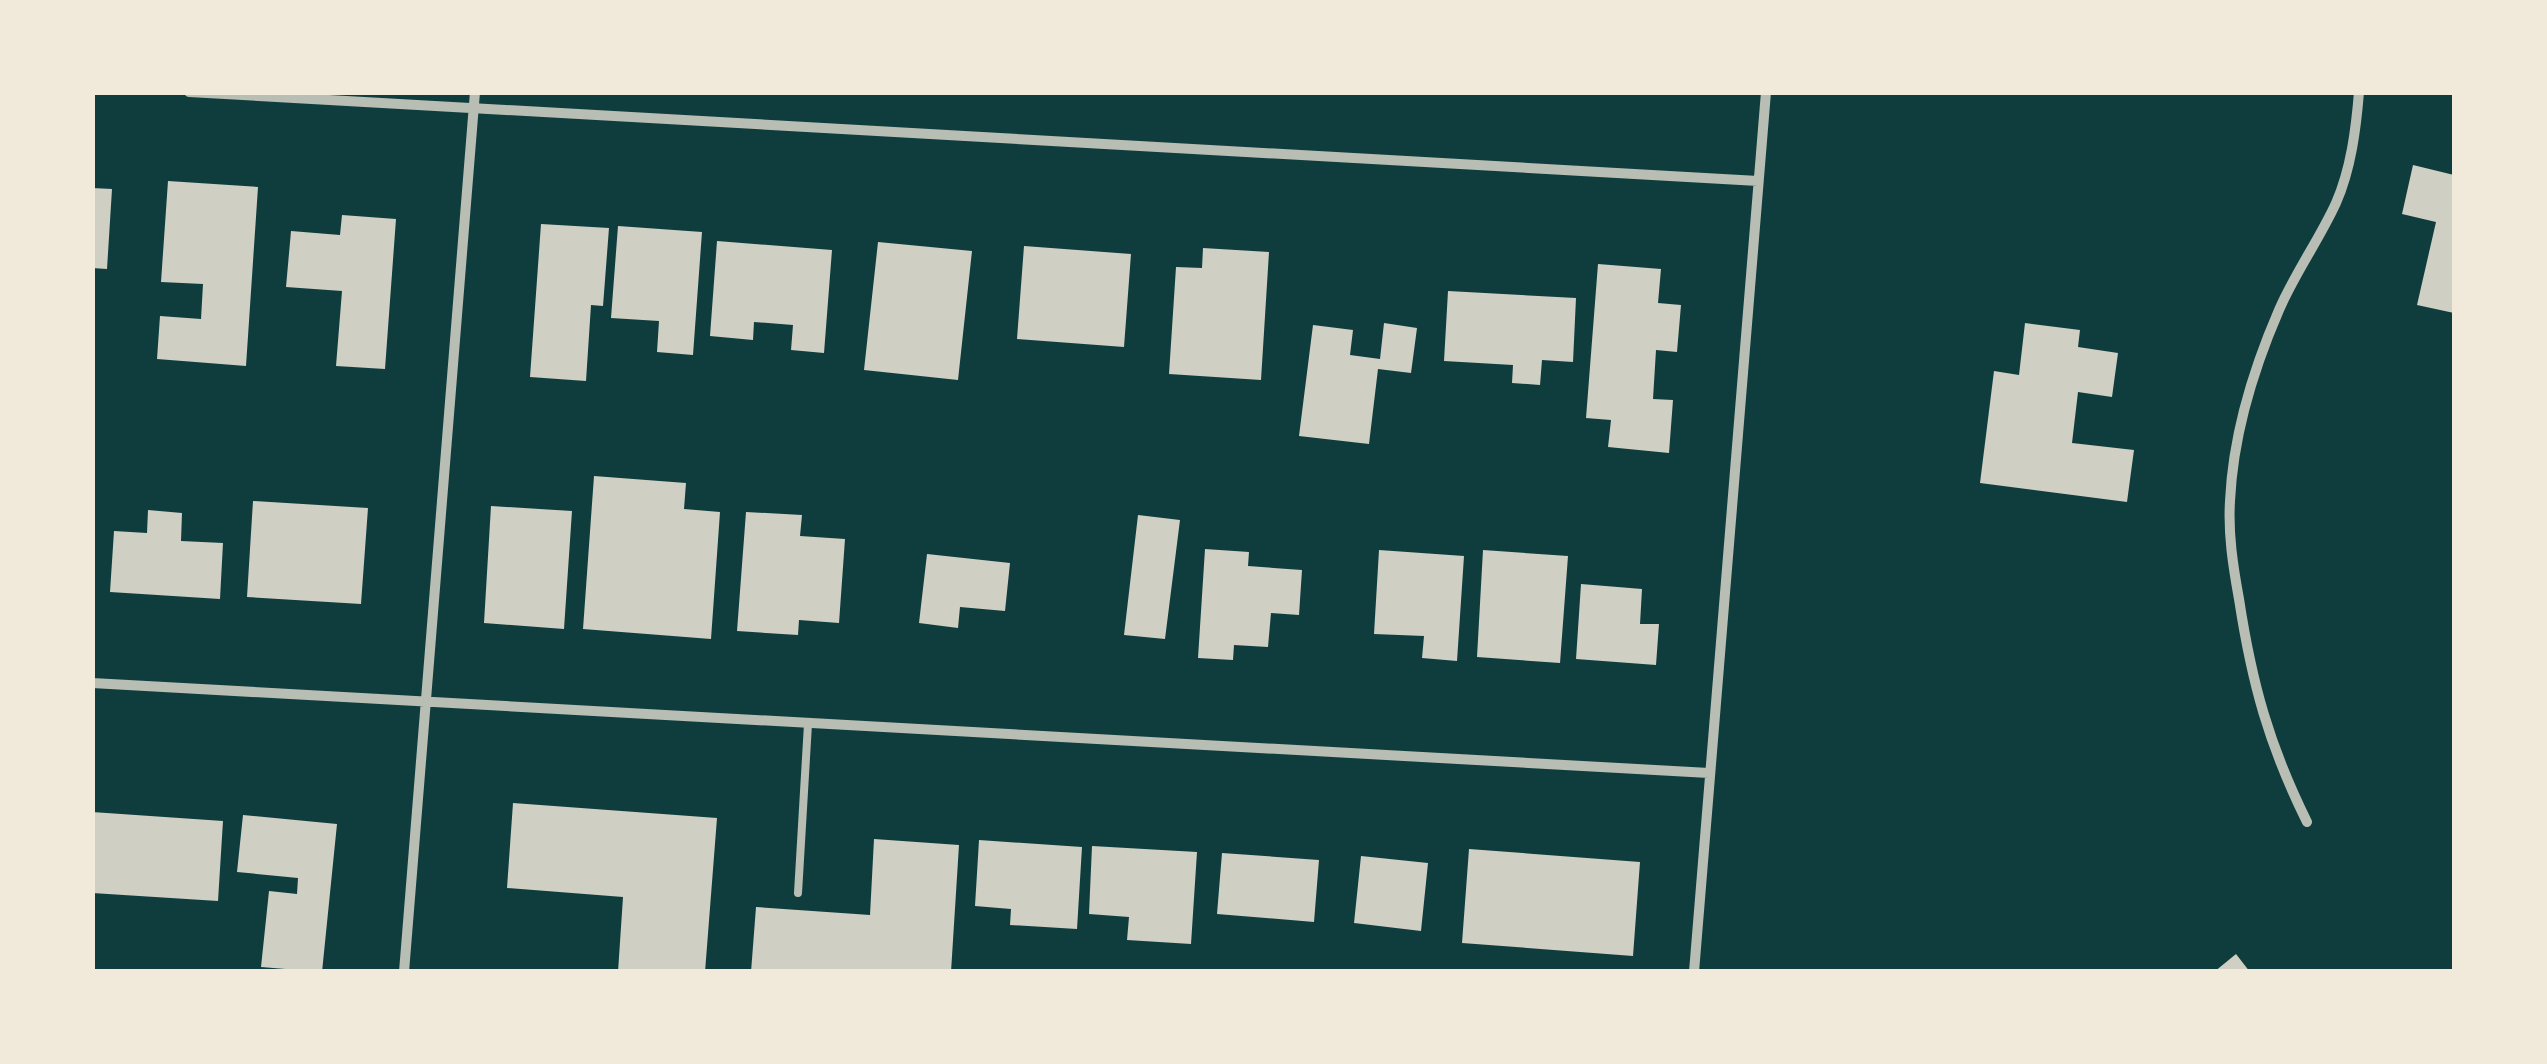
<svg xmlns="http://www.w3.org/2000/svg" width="2547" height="1064" viewBox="0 0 2547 1064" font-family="'DM Sans',sans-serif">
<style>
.building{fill:#cfcfc3}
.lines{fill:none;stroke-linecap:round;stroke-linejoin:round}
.service{stroke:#b8beb3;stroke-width:8}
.minor{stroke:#b8beb3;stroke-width:10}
</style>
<rect width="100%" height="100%" fill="#0f3d3e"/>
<path class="building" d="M 2413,165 L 2454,175 L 2454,313 L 2417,305 L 2436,222 L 2402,214 Z
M 168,181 L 258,187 L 246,366 L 157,359 L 160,316 L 201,319 L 203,284 L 161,282 Z
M 92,188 L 112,189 L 107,269 L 92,268 Z
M 342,215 L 396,219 L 385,369 L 336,366 L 342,291 L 286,287 L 291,231 L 340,235 Z
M 541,224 L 609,228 L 603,306 L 591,305 L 586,381 L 530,377 Z
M 618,226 L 702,232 L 693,355 L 657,352 L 659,321 L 611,318 Z
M 717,241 L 832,250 L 824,353 L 791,350 L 793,325 L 754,322 L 753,340 L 710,336 Z
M 878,242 L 972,251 L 958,380 L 864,370 Z
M 1024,246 L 1131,254 L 1124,347 L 1017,339 Z
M 1203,248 L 1269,252 L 1261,380 L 1169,374 L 1176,267 L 1202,268 Z
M 1598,264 L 1661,269 L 1658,303 L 1681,305 L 1677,352 L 1656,350 L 1653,399 L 1673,400 L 1669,453 L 1608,447 L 1611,420 L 1586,418 Z
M 1448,291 L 1576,298 L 1573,362 L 1542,360 L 1540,385 L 1512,383 L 1513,365 L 1444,361 Z
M 1384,323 L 1417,328 L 1411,373 L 1378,369 L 1369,444 L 1299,436 L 1313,325 L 1353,330 L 1350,355 L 1380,359 Z
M 2025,323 L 2080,330 L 2078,347 L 2118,353 L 2112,397 L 2078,392 L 2072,443 L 2134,450 L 2127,502 L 1980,483 L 1994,371 L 2019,375 Z
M 594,476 L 686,483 L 684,509 L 720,512 L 711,639 L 583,629 Z
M 253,501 L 368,508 L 361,604 L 247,597 Z
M 491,506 L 572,511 L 564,629 L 484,623 Z
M 148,510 L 182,513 L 181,541 L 223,543 L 220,599 L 110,592 L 114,531 L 147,533 Z
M 746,512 L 802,515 L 800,536 L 845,539 L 839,623 L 799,620 L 798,635 L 737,631 Z
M 1138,515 L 1180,520 L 1165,639 L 1124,635 Z
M 1205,549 L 1249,552 L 1248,566 L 1302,570 L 1299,615 L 1271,613 L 1268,647 L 1234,645 L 1233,660 L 1198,658 Z
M 1379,550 L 1464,556 L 1457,661 L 1422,658 L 1424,636 L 1374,634 Z
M 1483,550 L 1568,556 L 1560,663 L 1477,657 Z
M 927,554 L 1010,563 L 1005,611 L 960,607 L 958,628 L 919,623 Z
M 1581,584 L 1642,589 L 1640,624 L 1659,624 L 1656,665 L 1576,659 Z
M 513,803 L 717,818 L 705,972 L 618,972 L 623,897 L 507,888 Z
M 92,812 L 223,821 L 218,901 L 92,893 Z
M 243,815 L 337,824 L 322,972 L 261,967 L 269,891 L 297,894 L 298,878 L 237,872 Z
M 874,839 L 959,845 L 951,972 L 751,972 L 756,907 L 870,915 Z
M 979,840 L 1082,847 L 1077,929 L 1010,925 L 1011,909 L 975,906 Z
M 1092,846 L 1197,852 L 1191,944 L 1127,940 L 1129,917 L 1089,914 Z
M 1469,849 L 1640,862 L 1633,956 L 1462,943 Z
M 1222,853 L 1319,860 L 1314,922 L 1217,914 Z
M 1361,856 L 1428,863 L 1421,931 L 1354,923 Z
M 2236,954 L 2250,972 L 2214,972 Z"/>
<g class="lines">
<path class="service" d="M 798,893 L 808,724"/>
<path class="minor" d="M 189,92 L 1758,181
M 92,683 L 1709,773
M 2307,822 C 2269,745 2252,684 2239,599 C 2233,566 2228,534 2230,501 C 2233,435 2253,370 2279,310 C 2295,273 2319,240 2336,203 C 2351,169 2356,129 2359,92
M 404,972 L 475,92
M 1694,972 L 1766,92"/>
</g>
<rect width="2547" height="1064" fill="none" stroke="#f1e9da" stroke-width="190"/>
</svg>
